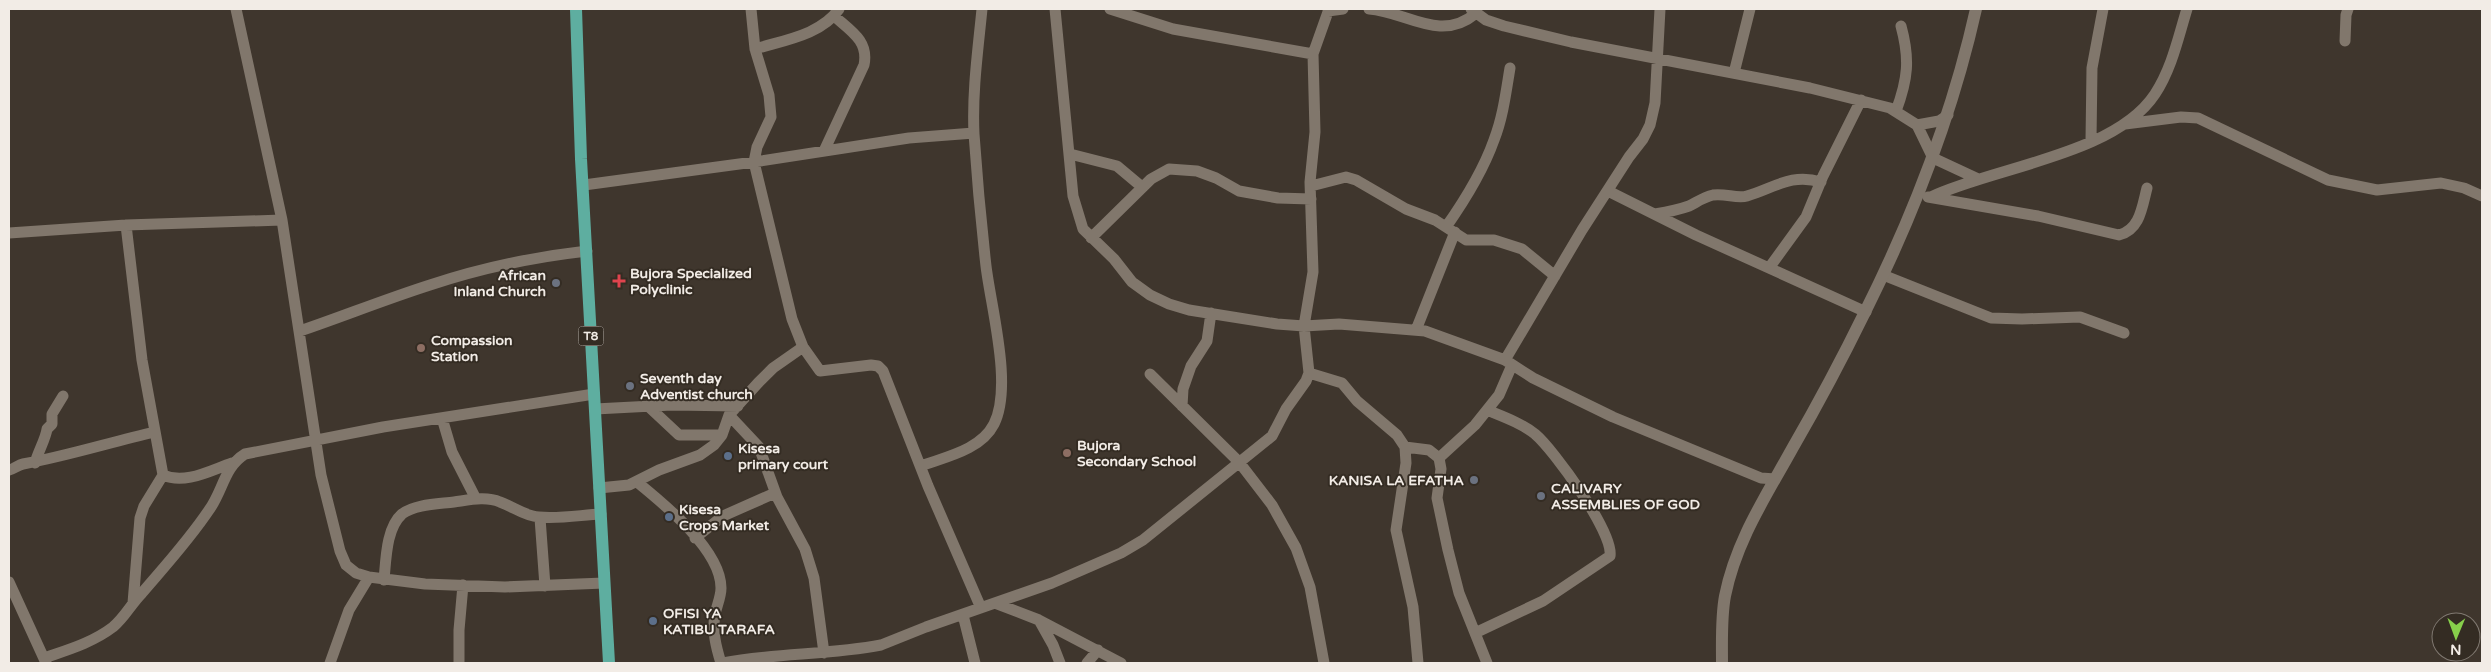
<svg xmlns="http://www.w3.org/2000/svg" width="2491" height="672" viewBox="0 0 2491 672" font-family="'Varela Round',sans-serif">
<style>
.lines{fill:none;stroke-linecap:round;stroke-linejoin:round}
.street{stroke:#81776c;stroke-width:11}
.secondary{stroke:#81776c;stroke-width:12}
.primary{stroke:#5eaea0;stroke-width:12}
.health-dot{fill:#e0444e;stroke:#342c23;stroke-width:2}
.worship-dot{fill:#6b7280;stroke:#342c23;stroke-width:2}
.education-dot{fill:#8d6e63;stroke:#342c23;stroke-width:2}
.service-dot{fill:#5c6f8a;stroke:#342c23;stroke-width:2}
.labels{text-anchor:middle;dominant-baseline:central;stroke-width:4;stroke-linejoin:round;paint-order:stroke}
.shield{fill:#342c23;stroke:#b9b2ac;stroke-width:1}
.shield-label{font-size:12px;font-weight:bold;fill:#f2ece6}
.poi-label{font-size:14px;font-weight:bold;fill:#f2ece6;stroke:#342c23;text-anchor:start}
</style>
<rect width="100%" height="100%" fill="#3f362d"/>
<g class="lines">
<path class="street" d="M 236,9 L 282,220 L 321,475 L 340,551 L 346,565 L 356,573 L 369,577 L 425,584 L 505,587 L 604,583
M 751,9 L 755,49 L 769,95 L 771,117 L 757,147 L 754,162 L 792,319 L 803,347 L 820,371 L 871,365 L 878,366 L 883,371 L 928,486 L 981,608
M 1055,9 L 1073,196 L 1083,229 L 1114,259 L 1132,282 L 1150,295 L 1169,304 L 1189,310 L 1277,324 L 1304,326 L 1339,324 L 1425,331 L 1505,360 L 1533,378 L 1613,417 L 1761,478 L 1775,479
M 1110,9 L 1173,29 L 1313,54
M 1369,9 C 1405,11 1440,43 1475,14
M 1471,9 L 1486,20 L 1504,26 L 1571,42 L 1810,88 L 1890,108 L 1917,125 L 1933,158 L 1976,178
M 1328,11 L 1343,9
M 2345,41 L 2346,15 L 2348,9
M 755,49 C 784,40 821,35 839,9
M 1734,73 L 1750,9
M 1896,111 C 1908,79 1910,59 1901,26
M 2125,124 L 2181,117 L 2198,118 L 2328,180 L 2377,190 L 2441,183 L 2464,188 L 2482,196
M 1917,125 L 1939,121 L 1948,115
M 2091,140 L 2092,68 L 2103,9
M 824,151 L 864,65 C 869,41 851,31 834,16
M 1070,154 L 1117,166 L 1142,187
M 584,185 L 754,162 L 909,138 L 974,133
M 1311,186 L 1346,177 L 1356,180 L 1406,209 L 1435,220 L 1466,240 L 1494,240 L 1522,249 L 1555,276
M 1608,191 L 1696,235 L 1866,312
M 1928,197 L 2038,216 L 2119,235 C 2140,230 2142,207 2147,188
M 1931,197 C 1994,167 2115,155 2155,94 C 2172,68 2178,38 2187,9
M 1655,214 C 1667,212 1678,210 1689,206 C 1697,202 1704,197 1713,195 C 1725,193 1737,199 1747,196 C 1774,188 1791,173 1821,182
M 126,225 L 142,360 L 163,475 C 185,485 211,470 232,463
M 1446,227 C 1465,200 1483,171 1494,140 C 1503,117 1506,92 1510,68
M 9,233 L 126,225 L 282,220
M 1091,238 L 1151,179 L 1169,169 L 1197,171 L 1216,178 L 1239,191 L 1278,198 L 1311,199
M 1769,268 L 1806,217 L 1823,176 L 1861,100
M 1883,275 L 1991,318 L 2022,319 L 2080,317 L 2124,333
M 1416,330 L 1455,232
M 300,331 C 344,316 386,299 430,285 C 481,268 534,257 587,251
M 1505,360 L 1582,230 L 1629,157 L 1643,139 L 1650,125 L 1655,103 L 1660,9
M 1309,373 L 1342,383 L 1357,401 L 1397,435 L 1405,447 L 1406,463 L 1396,530 L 1413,607 L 1418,663
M 1150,374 L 1239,462 L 1272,505 L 1296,548 L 1310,587 L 1324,663
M 648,406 L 679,435 L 722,435
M 1182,406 L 1183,389 L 1191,366 L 1207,341 L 1211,313
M 595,409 L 672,405 L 738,406
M 729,415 L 759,447 L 777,497 L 805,549 L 814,578 L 824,653
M 442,418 L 452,452 L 476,499
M 1405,447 L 1429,450 L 1439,458 L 1441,469 L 1437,498 L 1448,550 L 1459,593 L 1487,663
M 1439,458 L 1475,425 L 1499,395 L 1512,365
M 35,463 C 38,452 46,438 47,429 L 52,424 L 52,414 L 63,396
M 921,466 C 945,457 981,450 994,424 C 1013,386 991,308 986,266 C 981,222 977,178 974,134 C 972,92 978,50 982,9
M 9,470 C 14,469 18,465 23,464 C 67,456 111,442 155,432
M 637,482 C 664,504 721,550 721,588 C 721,597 717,605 715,614 C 712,631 716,647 721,663
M 599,488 L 629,485 L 659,470 L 700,455 L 714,445 L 722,435 L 729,415 L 758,383 L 773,368 L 803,347
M 540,518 L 545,586
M 695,538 L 723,516 L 775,493
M 384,580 C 386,560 386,528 402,514 C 415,504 439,504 454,502 C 469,500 486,496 500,502 C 514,507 524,516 539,517 C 559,519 581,515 601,514
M 9,582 L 46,663
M 133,603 L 140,518 L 144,506 L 163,475
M 995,603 L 1039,620 L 1121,663
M 963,615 L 975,663
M 1039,620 L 1053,645 L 1060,663
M 1475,633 L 1543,601 L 1610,556 C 1614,533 1554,450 1535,434 C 1521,423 1504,417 1487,410
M 44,658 C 67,650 92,643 113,627 C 125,617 131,604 142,593 C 165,566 189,540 209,510 C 223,491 224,467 245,454 L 383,427 L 594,394
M 330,663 L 349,610 L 369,577
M 459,663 L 459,630 L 463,585
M 723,663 C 775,653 829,655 881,645 L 926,627 L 1052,583 L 1121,553 L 1143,540 L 1272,436 L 1286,409 L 1306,381 L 1309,373 L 1304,326 L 1313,272 L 1310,182 L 1315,132 L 1313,54 L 1329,9
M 1087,663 L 1098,650"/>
<path class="secondary" d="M 1722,663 C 1722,641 1721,617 1725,596 C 1736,541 1766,496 1792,449 C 1818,404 1842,359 1865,312 C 1914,214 1952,116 1976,9"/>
<path class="primary" d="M 576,9 L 581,159 L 609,663"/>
</g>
<path class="health-dot" d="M616.5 273.5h5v5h5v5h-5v5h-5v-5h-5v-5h5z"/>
<g class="worship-dot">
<circle cx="556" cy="283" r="5"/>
<circle cx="630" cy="386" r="5"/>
<circle cx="1474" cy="480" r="5"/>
<circle cx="1541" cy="496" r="5"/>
</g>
<g class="education-dot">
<circle cx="421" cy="348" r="5"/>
<circle cx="1067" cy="453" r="5"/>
</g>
<g class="service-dot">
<circle cx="728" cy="456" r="5"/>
<circle cx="669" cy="517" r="5"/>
<circle cx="653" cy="621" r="5"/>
</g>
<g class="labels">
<rect class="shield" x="578.5" y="326.5" width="25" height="19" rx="4"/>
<g class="shield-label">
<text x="591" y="336">T8</text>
</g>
<g class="poi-label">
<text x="630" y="273">Bujora Specialized<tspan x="630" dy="16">Polyclinic</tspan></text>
<text x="546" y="275" text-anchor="end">African<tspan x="546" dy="16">Inland Church</tspan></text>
<text x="431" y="340">Compassion<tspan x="431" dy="16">Station</tspan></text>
<text x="640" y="378">Seventh day<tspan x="640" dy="16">Adventist church</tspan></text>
<text x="1077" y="445">Bujora<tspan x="1077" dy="16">Secondary School</tspan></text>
<text x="738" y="448">Kisesa<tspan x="738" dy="16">primary court</tspan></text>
<text x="1464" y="480" text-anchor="end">KANISA LA EFATHA</text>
<text x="1551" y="488">CALIVARY<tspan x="1551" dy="16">ASSEMBLIES OF GOD</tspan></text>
<text x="679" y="509">Kisesa<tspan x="679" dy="16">Crops Market</tspan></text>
<text x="663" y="613">OFISI YA<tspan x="663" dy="16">KATIBU TARAFA</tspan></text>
</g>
</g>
<rect width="2491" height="672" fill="none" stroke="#f2ece6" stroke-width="20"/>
<g transform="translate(2456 637) rotate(181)"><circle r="24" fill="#342c23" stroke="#807971"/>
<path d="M0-4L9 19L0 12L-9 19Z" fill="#87cf4b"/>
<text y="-8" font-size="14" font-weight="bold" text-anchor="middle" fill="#f2ece6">N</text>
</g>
</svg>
